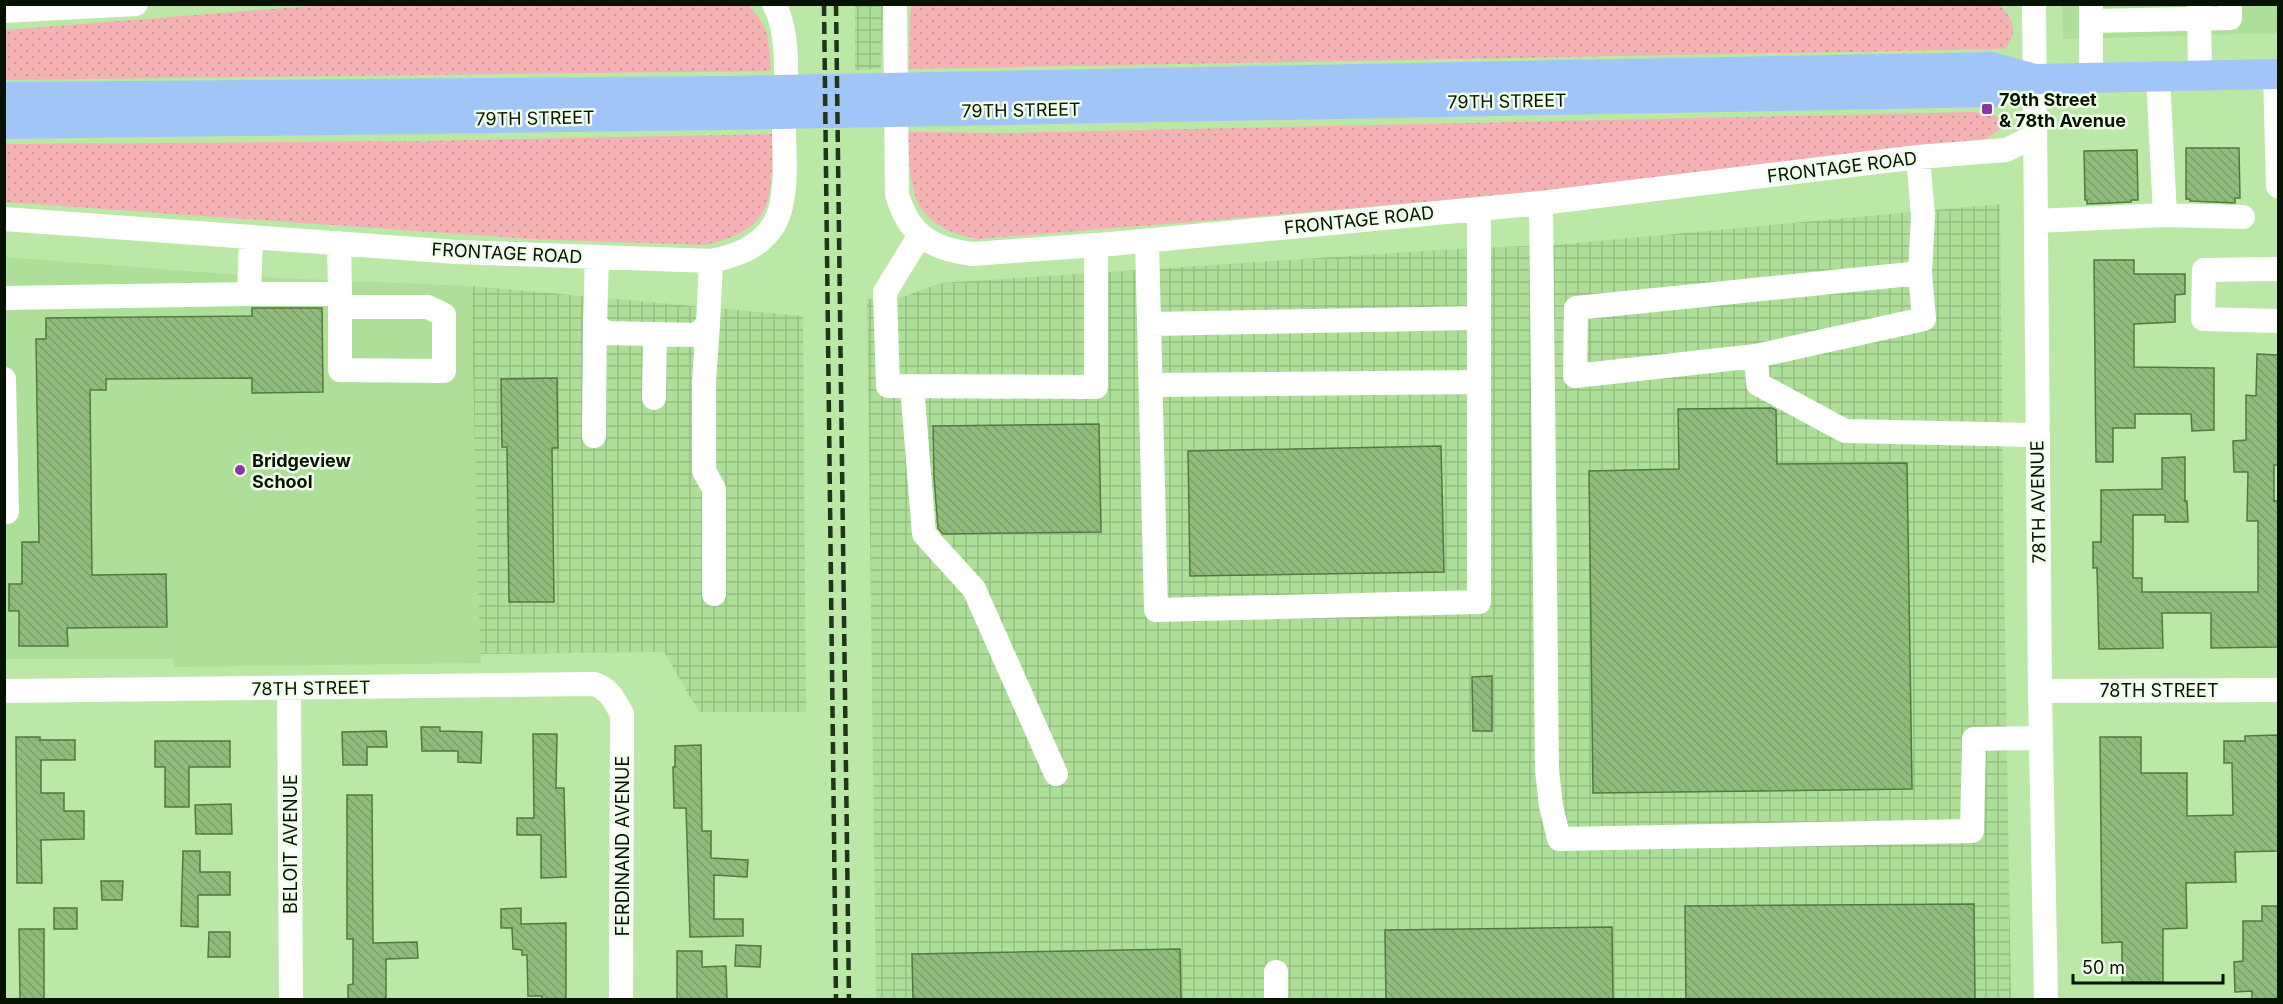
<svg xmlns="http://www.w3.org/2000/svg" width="2283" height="1004" viewBox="0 0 2283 1004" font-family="Inter,sans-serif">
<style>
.built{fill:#aedf98}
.industrial{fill:url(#industrial-grid)}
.grass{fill:url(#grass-dots)}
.building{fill:url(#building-back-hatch);stroke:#527a3f;stroke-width:1.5}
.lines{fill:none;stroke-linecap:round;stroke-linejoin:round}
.minor{stroke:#fff;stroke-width:24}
.major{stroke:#a1c5f6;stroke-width:30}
.rail{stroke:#22351b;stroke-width:4.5;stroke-dasharray:12 6;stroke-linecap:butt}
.poi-dot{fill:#8937a6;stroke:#f1feeb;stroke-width:2}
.labels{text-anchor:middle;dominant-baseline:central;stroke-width:5;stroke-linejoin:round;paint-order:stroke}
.poi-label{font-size:18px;font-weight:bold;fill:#051300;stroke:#f1feeb;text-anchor:start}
.street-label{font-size:18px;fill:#051300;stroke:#f1feeb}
</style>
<defs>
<pattern id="industrial-grid" width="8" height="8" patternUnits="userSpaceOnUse" patternTransform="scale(1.5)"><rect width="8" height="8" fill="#aedf98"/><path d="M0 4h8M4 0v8" fill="none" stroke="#94be81"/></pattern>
<pattern id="grass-dots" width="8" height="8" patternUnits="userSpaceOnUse" patternTransform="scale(1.5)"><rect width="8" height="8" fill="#f5b2b5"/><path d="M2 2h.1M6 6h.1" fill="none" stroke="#d1989a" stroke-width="1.8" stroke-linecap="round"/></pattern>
<pattern id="building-back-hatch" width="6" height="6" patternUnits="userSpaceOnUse" patternTransform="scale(1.5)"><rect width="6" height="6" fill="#90bb7c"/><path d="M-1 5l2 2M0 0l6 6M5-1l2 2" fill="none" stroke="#7ba069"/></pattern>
</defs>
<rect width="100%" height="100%" fill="#bbe8a7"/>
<path class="built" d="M 2062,5 L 2278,5 L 2278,33 L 2063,39 Z
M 4,257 L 279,278 L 471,286 L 481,663 L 174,667 L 172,659 L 5,659 Z"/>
<path class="industrial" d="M 855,5 L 883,5 L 881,69 L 855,70 Z
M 2000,204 L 2003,500 L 2011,999 L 876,999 L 867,299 L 900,298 L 941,283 L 1455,249 L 1553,245 Z
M 471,286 L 803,316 L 806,712 L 699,712 L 664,652 L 480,654 Z"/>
<path class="grass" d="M 913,4 L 1998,4 C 2013,17 2020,33 2004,49 L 909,69 L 910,12 Z
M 324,5 L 748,5 C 771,29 768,39 771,71 L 5,80 L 5,30 Z
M 1974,112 L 1994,115 L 2005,122 C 1997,134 1989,138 1976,142 C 1644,185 1311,213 978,239 C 910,226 910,191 908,132 L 1008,133 Z
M 773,134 C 771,197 777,229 705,245 L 531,239 L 5,202 L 4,144 L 424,141 Z"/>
<path class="building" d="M 2186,148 L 2239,148 L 2240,198 L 2235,198 L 2235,203 L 2190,201 L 2190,199 L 2186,199 Z
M 2137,150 L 2138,200 L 2131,200 L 2131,202 L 2087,204 L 2087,200 L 2085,200 L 2084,151 Z
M 2094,260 L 2134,260 L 2134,274 L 2185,274 L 2185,294 L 2175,295 L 2175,322 L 2134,324 L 2134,367 L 2214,368 L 2214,430 L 2192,431 L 2191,414 L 2135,414 L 2135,428 L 2113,428 L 2113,462 L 2096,462 Z
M 252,308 L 322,308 L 323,392 L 252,393 L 252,378 L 106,379 L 106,390 L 90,390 L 92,575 L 166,574 L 167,627 L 67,628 L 68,646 L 19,646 L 19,611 L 9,611 L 9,584 L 22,584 L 22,542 L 39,542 L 36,339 L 46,339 L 46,318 L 252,316 Z
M 2257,354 L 2278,355 L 2278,465 L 2274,465 L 2274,501 L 2278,501 L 2278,647 L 2211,648 L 2211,613 L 2162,613 L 2163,648 L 2099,649 L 2097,568 L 2093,568 L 2093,542 L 2101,542 L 2101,490 L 2162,489 L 2162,458 L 2185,457 L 2185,501 L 2187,501 L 2188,522 L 2165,522 L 2165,515 L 2133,515 L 2133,578 L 2142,578 L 2142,592 L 2258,592 L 2258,521 L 2247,521 L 2248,472 L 2234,472 L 2233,441 L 2246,440 L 2246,395 L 2256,396 Z
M 557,378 L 558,448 L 552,448 L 554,602 L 509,602 L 507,447 L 502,447 L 501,379 Z
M 1772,408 L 1776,410 L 1777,464 L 1907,463 L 1912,789 L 1593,793 L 1589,471 L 1679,469 L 1678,409 Z
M 1099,424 L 1101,532 L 943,534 L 938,528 L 934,477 L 933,426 Z
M 1441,446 L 1444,572 L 1190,576 L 1188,451 Z
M 1492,676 L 1492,731 L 1473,731 L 1472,677 Z
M 421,727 L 440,727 L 440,731 L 482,732 L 481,763 L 458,762 L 458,751 L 422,751 Z
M 386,731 L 387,747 L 367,747 L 367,765 L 343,765 L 342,732 Z
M 533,734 L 557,734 L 556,788 L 564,788 L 566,877 L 541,878 L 541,835 L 517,835 L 517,818 L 534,818 Z
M 2278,735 L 2278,851 L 2235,852 L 2236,882 L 2186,883 L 2187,928 L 2163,929 L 2163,982 L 2122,982 L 2122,942 L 2102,943 L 2100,737 L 2141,737 L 2141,773 L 2187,773 L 2187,816 L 2233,815 L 2232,763 L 2224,763 L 2224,741 L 2245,741 L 2245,736 Z
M 16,737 L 40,737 L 40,740 L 75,740 L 75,760 L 41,760 L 41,793 L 64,793 L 64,811 L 84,811 L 84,839 L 41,840 L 42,883 L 17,883 Z
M 155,741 L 230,741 L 230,767 L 189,767 L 189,807 L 165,807 L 165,767 L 155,767 Z
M 701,745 L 702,831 L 711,831 L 711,858 L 748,860 L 747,877 L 714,875 L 714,919 L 743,919 L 743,936 L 690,937 L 686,808 L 674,808 L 673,767 L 675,767 L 675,746 Z
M 347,795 L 372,795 L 373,943 L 417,942 L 418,958 L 386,959 L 386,999 L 348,999 L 348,985 L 353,984 L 353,939 L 347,939 Z
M 231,804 L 232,834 L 196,834 L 195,805 Z
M 183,851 L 200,851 L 200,872 L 230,872 L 230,895 L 198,895 L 198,927 L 181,926 Z
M 101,881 L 123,881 L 122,900 L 102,900 Z
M 1974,904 L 1975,999 L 1686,999 L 1685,906 Z
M 2262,906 L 2278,906 L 2278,999 L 2252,999 L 2252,991 L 2235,992 L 2234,962 L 2243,961 L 2243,921 L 2262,921 Z
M 54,908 L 77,908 L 77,929 L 54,929 Z
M 521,908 L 521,924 L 566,923 L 566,999 L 542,999 L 542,996 L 528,996 L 527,955 L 522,955 L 522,950 L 513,949 L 512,928 L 501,928 L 501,909 Z
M 1612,927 L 1613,999 L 1386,999 L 1385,930 Z
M 19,929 L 44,929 L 44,999 L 20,999 Z
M 209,932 L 230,932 L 230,957 L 208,957 Z
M 736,945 L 761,946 L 760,967 L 735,966 Z
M 1180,949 L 1181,999 L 913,999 L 912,954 Z
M 677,951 L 702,951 L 702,967 L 726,966 L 727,999 L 677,999 Z"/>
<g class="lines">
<path class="minor" d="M 895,4 L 897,194 C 908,234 931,249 972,254 L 1111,244 L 1541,203 L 1918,157 L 2006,150 L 2035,136
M 2034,4 L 2040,691 L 2046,1000
M 2091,4 L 2091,78
M 2199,4 L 2200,76
M 4,11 L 136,4
M 2092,21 L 2230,18 L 2230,4
M 2275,74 L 2278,186
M 1918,157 L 1923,215 L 1920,273 L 1576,308 L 1575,376 L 1756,356 L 1758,384 L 1845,431 L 2038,435
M 1541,203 L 1547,770 L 1551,806 L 1559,839 L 1972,831 L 1974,739 L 2041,738
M 2165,215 L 2243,217
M 4,219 L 457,252 L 711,261 C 735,256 759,248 773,226 C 780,215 783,199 784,186 C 786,168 784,150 784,131 C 785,95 792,36 774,4
M 2036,221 L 2165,215 L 2158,77
M 920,235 L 885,292 L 888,386 L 1096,387 L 1096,246
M 251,237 L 249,294 L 340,294 L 339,243
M 1147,241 L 1156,610 L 1479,602 L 1479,209
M 597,257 L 595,324 L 606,333 L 697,335 L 708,324 L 711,261
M 2278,269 L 2204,270 L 2203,319 L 2278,321
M 340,294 L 340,370 L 444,371 L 444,315 L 428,307 L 340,307
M 4,298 L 249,294
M 708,324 L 704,382 L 704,471 L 714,489 L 714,594
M 1149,324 L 1479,318
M 1756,356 L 1924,319 L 1920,273
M 4,379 L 7,512 L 4,512
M 1151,385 L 1479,382
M 912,386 L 924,534 L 974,589 L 1056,774
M 654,398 L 655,334
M 594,436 L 595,324
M 289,688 L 291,1000
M 4,691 L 594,684 C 610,689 614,700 622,714 L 621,1000
M 2040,691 L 2278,690
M 1276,972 L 1276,1000"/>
<path class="major" d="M 4,97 L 727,91 L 1991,67 L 2035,79 L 2278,74
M 4,124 L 727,115 L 1994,92 L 2035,79"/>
<path class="rail" d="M 824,4 L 836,1000
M 836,4 L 849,1000"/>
</g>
<g class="poi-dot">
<rect x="1981" y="103" width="12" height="12" rx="3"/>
<circle cx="240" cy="470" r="6"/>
</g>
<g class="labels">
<g class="poi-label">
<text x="1999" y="99">79th Street<tspan x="1999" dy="21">&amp; 78th Avenue</tspan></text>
<text x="252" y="460">Bridgeview<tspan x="252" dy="21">School</tspan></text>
</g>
<g class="street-label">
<text transform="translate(1507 101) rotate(-1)">79TH STREET</text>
<text transform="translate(1021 110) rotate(-1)">79TH STREET</text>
<text transform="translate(535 118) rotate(-1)">79TH STREET</text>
<text transform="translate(1842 167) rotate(-7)">FRONTAGE ROAD</text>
<text transform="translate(1359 220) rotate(-6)">FRONTAGE ROAD</text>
<text transform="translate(507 253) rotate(3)">FRONTAGE ROAD</text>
<text transform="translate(2038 502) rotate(-91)">78TH AVENUE</text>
<text transform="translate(311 688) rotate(-1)">78TH STREET</text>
<text x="2159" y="690">78TH STREET</text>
<text transform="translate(290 844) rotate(-90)">BELOIT AVENUE</text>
<text transform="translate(622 846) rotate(-90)">FERDINAND AVENUE</text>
</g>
</g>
<rect width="2283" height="1004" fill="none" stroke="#051300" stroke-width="12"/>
<path d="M2073 974v9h150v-9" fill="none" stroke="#051300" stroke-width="3"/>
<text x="2082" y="974" font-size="18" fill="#051300" stroke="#f1feeb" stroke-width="4.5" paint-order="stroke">50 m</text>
</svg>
